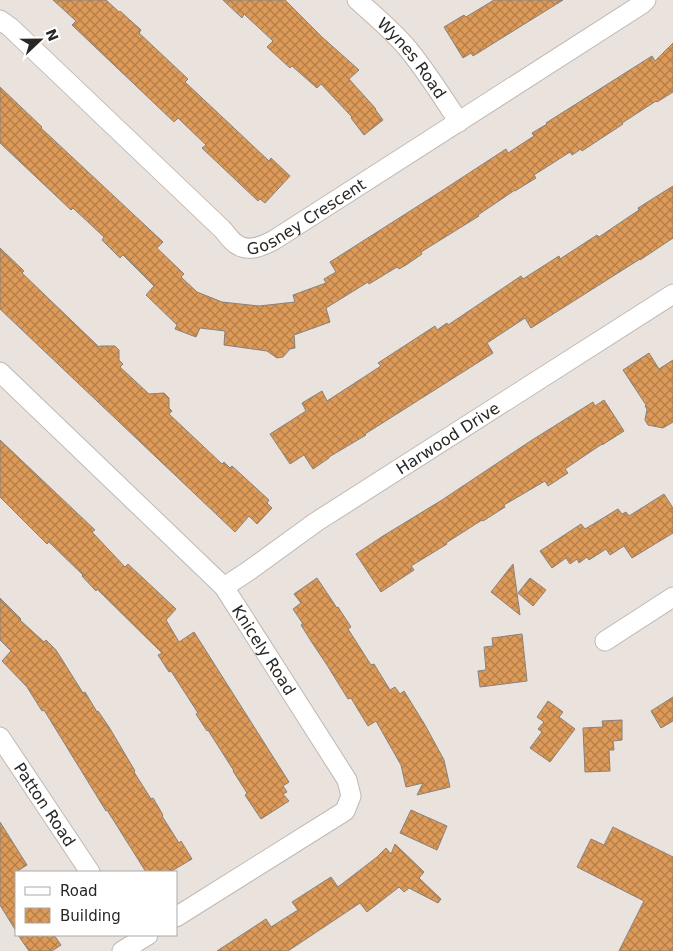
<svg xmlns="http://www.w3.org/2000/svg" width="673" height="951" viewBox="0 0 673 951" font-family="'DejaVu Sans',sans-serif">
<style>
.building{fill:url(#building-cross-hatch);stroke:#88827c}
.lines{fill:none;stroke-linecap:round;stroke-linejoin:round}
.street-casing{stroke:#bfb8b3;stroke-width:21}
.street{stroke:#fff;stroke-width:19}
.labels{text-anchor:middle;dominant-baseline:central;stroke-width:4;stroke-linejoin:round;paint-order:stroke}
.street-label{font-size:16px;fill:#292725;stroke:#fff}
</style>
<defs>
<pattern id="building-cross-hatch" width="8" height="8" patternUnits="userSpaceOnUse" patternTransform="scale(1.25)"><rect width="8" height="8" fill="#dd9a58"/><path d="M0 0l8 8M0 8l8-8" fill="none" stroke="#b37e49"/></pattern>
</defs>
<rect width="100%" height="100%" fill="#eae2dd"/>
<path class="building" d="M 53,0 L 106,0 L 119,12 L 120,11 L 141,30 L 139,33 L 188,79 L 185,82 L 269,161 L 271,158 L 290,176 L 265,203 L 260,199 L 258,201 L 202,148 L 206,145 L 178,118 L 174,122 L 72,25 L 76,21 Z
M 223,0 L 285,0 L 322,37 L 359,70 L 349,79 L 376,109 L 375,109 L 383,120 L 364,135 L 351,118 L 352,117 L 321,84 L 317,88 L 292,66 L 290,68 L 267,47 L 273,41 L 244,14 L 242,18 Z
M 494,0 L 563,0 L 473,56 L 471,53 L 463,58 L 444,27 L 464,15 L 466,17 Z
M 673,43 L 673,92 L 657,102 L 656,101 L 622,123 L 623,124 L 582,151 L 581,149 L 572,155 L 570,152 L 534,175 L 536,178 L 515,191 L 515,190 L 478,215 L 479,216 L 421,252 L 422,254 L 406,265 L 399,269 L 397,267 L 369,284 L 368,282 L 326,308 L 330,322 L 294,335 L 295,348 L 290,349 L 283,357 L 277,358 L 267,351 L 224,345 L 225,331 L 200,328 L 196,337 L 175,329 L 177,325 L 146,295 L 154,286 L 123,255 L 120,258 L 102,240 L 104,237 L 73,208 L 71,210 L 0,143 L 0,87 L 42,127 L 41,128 L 163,242 L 157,248 L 184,274 L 181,277 L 197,292 L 222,302 L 259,306 L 295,302 L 293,295 L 326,283 L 324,279 L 336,272 L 330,262 L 440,192 L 506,149 L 508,153 L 534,136 L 532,133 L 547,124 L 546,123 L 652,56 L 655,61 Z
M 673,186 L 673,238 L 640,260 L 640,259 L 531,328 L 525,318 L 487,343 L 493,353 L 365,434 L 366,435 L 329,457 L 329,458 L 313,469 L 304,455 L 290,464 L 270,434 L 306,411 L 302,403 L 322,391 L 327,401 L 381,366 L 378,363 L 435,326 L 437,330 L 447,323 L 448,325 L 521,276 L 523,279 L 559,256 L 560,259 L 597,235 L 599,237 L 639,210 L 638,208 Z
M 0,248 L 24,271 L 22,273 L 99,347 L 100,346 L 115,346 L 119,350 L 119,360 L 123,364 L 120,367 L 149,394 L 164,393 L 169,398 L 169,408 L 172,411 L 169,414 L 222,464 L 224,462 L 230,468 L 232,466 L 269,500 L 267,503 L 272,508 L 257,524 L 249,516 L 235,532 L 0,309 Z
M 649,353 L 659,369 L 673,360 L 673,422 L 663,428 L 648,425 L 645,420 L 647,409 L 645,406 L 646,405 L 623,370 Z
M 604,400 L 624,431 L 602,445 L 602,444 L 565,469 L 568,473 L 548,486 L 545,481 L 504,505 L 505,507 L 483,521 L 482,520 L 446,543 L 447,544 L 411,566 L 414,570 L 381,592 L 356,554 L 383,536 L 442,500 L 532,440 L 593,402 L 595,406 Z
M 0,440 L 95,530 L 92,532 L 125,567 L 128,564 L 176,609 L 166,620 L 179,642 L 194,632 L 289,782 L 283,786 L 287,792 L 283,794 L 289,801 L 261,819 L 245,795 L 247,793 L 233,771 L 234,771 L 208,730 L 207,731 L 196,714 L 198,713 L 171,671 L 169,672 L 158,655 L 162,653 L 97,589 L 96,591 L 82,576 L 83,575 L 49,542 L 47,544 L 0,497 Z
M 664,494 L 673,508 L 673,533 L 632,558 L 624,546 L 610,555 L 606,549 L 589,560 L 587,557 L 579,563 L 577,559 L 570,564 L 566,558 L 552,568 L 540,551 L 581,524 L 585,529 L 618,509 L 622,514 L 626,512 L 629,516 Z
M 513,564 L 520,615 L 491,592 Z
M 317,578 L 337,608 L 338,607 L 351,627 L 348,629 L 371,665 L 374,664 L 390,690 L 395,687 L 400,694 L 404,691 L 425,725 L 444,760 L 450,787 L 417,795 L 423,783 L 406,787 L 401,765 L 376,721 L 368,726 L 351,698 L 348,699 L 327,665 L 311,641 L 301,625 L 303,624 L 293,609 L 301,603 L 294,594 Z
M 530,578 L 546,590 L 533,606 L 518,593 Z
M 0,598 L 21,619 L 20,620 L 44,642 L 46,640 L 56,650 L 83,693 L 85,692 L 97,712 L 98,711 L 109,727 L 135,771 L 134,772 L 151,799 L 153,798 L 163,815 L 162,816 L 179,843 L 181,841 L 192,859 L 170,872 L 146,872 L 107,810 L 106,811 L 44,710 L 42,711 L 27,687 L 2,661 L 11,651 L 0,640 Z
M 522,634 L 527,681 L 480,687 L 478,671 L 486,670 L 484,647 L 493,646 L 492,638 Z
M 673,697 L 673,721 L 661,728 L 651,711 Z
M 548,701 L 563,712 L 559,717 L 575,729 L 550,762 L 530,748 L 542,732 L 538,729 L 544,722 L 537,717 Z
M 622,720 L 622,740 L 613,741 L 614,750 L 609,750 L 610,771 L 585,772 L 583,728 L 603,727 L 602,721 Z
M 411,810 L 447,826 L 437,850 L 400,833 Z
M 0,822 L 27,865 L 16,872 L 16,931 L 0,905 Z
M 613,827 L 673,857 L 673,951 L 619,951 L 644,901 L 577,867 L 591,839 L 604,845 Z
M 395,844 L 424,872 L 419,878 L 441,899 L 438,903 L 409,888 L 404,892 L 399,887 L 367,912 L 360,903 L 288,951 L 217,951 L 266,919 L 271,927 L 298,910 L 292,902 L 331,877 L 338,887 L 377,857 L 386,848 L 391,854 Z
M 18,935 L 54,935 L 61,945 L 52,951 L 29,951 Z"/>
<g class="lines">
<g class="street-casing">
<g id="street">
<path id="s1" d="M 357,0 C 375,16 393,31 408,49 C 427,72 443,98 459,122"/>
<path id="s2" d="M 0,20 L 10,27 L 222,229 C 226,233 230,240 236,244 C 248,253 263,246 274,240 L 642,4 L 646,0"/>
<path id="s3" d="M 0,372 L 224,587 L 347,780 L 351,796 L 345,811 L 176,917"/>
<path id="s4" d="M 224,587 L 247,572 L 316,522 L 673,294"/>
<path d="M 605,641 L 673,597"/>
<path id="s5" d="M 0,737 L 90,872"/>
<path d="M 122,951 L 148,935"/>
</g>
</g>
<use href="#street" class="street"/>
</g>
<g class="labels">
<g class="street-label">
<text stroke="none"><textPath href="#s1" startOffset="80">Wynes Road</textPath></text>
<text stroke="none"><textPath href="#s2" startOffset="405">Gosney Crescent</textPath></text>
<text stroke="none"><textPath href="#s4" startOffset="269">Harwood Drive</textPath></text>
<text stroke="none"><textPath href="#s3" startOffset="385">Knicely Road</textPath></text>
<text stroke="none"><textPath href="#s5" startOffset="81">Patton Road</textPath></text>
</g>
</g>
<rect x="15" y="871" width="162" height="65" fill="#ffffff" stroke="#a9a9a8"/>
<rect x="25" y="887" width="25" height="8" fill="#ffffff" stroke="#a9a9a8"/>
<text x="60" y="896" font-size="15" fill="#292725">Road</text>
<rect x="25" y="908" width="25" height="15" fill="url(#building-cross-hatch)" stroke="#a9a9a8"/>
<text x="60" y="921" font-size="15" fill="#292725">Building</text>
<g transform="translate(40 40) rotate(68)" stroke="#ffffff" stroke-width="4" paint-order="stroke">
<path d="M0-4L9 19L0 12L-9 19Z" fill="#292725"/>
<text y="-8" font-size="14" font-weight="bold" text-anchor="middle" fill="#292725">N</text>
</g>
</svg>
